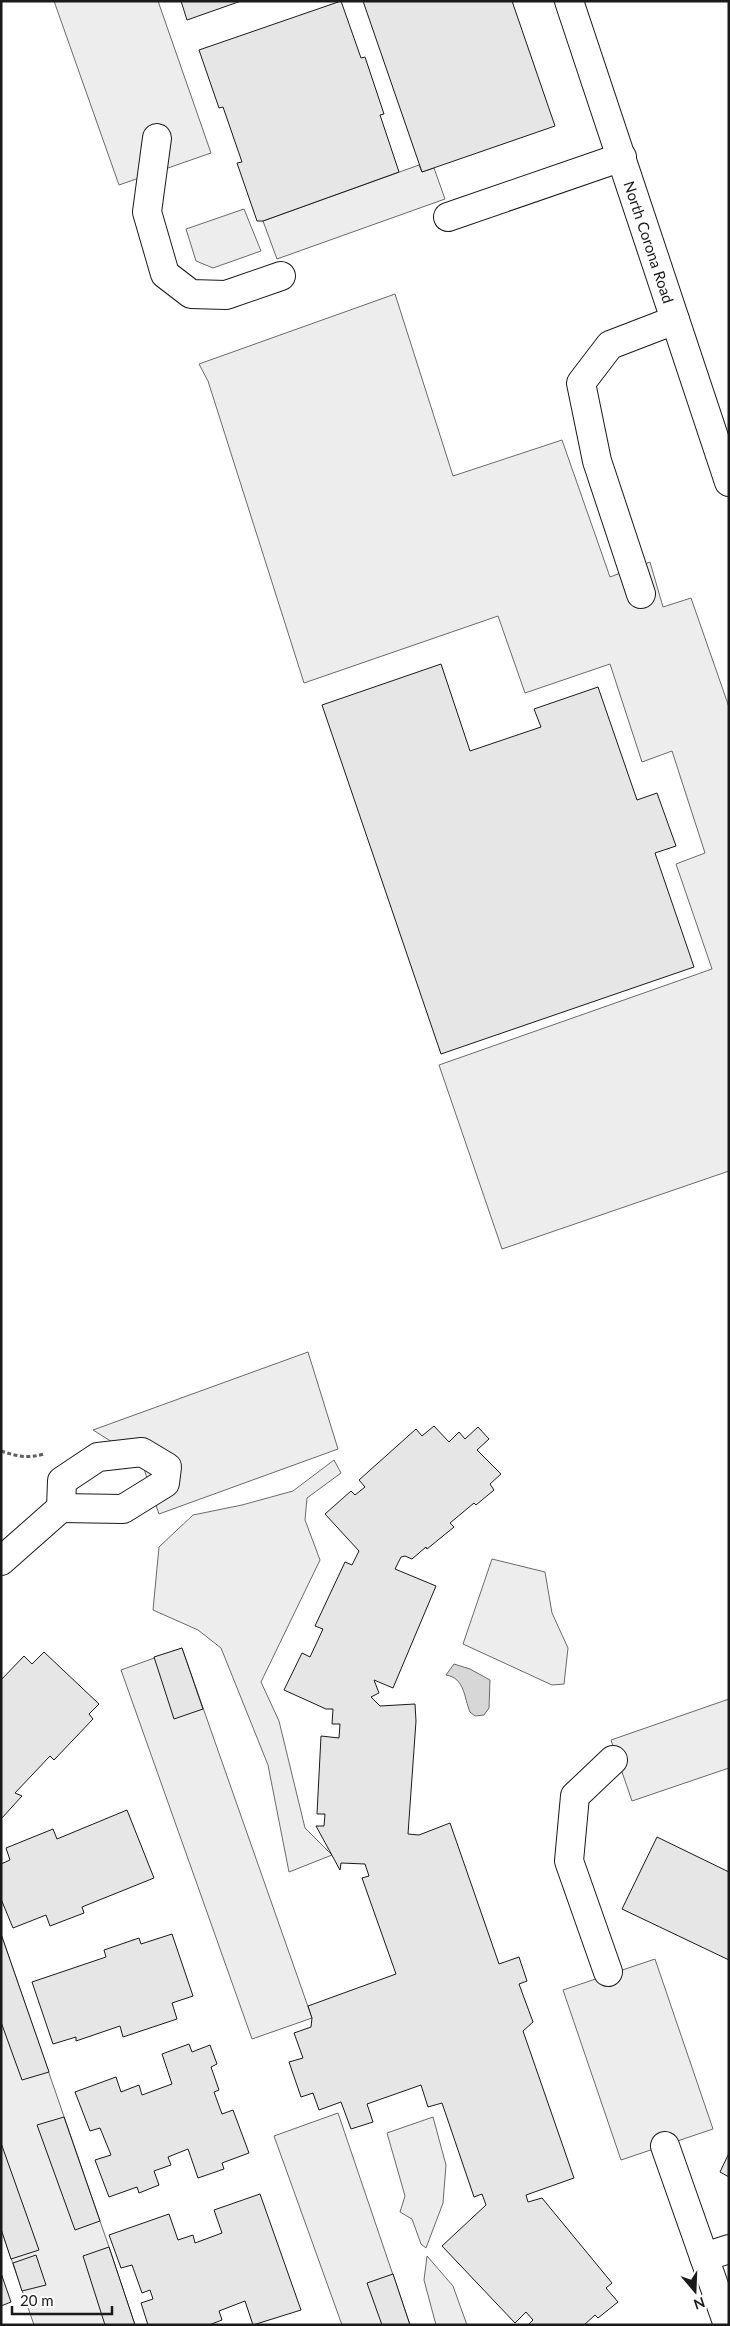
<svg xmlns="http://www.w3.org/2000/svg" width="730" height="2326" viewBox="0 0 730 2326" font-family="Lato,sans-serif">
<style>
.built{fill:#ededed;stroke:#6a6a6a}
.water{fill:#d7d7d7;stroke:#6a6a6a}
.building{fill:#e6e6e6;stroke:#1a1a1a}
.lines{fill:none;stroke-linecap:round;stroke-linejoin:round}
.minor-casing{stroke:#1a1a1a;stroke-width:30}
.path{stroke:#5f5f5f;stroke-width:3;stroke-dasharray:4 2.5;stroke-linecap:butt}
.minor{stroke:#fff;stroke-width:28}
.labels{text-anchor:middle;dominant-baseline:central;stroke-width:4;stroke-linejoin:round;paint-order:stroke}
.street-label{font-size:15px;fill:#1a1a1a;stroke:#fff}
</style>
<rect width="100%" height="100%" fill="#fff"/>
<path class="built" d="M 54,1 L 158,1 L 211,153 L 119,185 Z
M 419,165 L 422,172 L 434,168 L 445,199 L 277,259 L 263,221 Z
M 244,209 L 261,251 L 213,268 L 196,261 L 186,229 Z
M 395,294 L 453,476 L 562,440 L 610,577 L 650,562 L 663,607 L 691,598 L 729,707 L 729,1171 L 502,1249 L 439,1065 L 712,969 L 676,864 L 705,853 L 672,751 L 642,762 L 610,664 L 525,693 L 498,616 L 304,683 L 208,381 L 199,364 Z
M 308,1352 L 338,1449 L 159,1514 L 141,1460 L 93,1430 Z
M 334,1460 L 341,1473 L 307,1498 L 305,1520 L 320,1560 L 261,1682 L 279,1721 L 305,1828 L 332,1855 L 289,1872 L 268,1765 L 221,1648 L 198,1630 L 153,1610 L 159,1547 L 193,1515 L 242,1505 L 293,1491 Z
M 492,1559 L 545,1572 L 552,1613 L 568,1648 L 564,1684 L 552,1685 L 463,1644 Z
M 182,1648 L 312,2018 L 252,2039 L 121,1670 Z
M 729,1699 L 729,1768 L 632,1801 L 611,1740 Z
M 1,1934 L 109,2247 L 135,2325 L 34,2325 L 1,2229 Z
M 655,1959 L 713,2129 L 621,2160 L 563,1990 Z
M 338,2113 L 410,2325 L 342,2325 L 274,2136 Z
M 433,2117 L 446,2165 L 443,2203 L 426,2248 L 421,2244 L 412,2219 L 400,2212 L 405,2196 L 387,2133 Z
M 427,2256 L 453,2286 L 467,2325 L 436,2325 L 424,2280 Z"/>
<path class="water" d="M 454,1664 L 470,1669 L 490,1680 L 489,1708 L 484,1715 L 475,1716 L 470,1712 C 464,1698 465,1678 446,1675 Z"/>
<path class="building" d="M 181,1 L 241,1 L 187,20 Z
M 341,1 L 361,58 L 365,57 L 384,114 L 380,115 L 399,172 L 263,221 L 257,221 L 237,163 L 242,162 L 223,107 L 219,108 L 199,50 Z
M 363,1 L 512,1 L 555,126 L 422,172 Z
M 441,664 L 470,751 L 541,727 L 534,709 L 598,687 L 637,800 L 657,793 L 676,846 L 655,853 L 694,967 L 441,1054 L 322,705 Z
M 434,1426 L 449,1442 L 459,1432 L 465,1439 L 478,1427 L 489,1439 L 477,1450 L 501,1474 L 490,1484 L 494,1490 L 476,1505 L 474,1503 L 450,1523 L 454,1527 L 427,1549 L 426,1547 L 412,1559 L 405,1556 L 401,1557 L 395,1569 L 436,1586 L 393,1688 L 374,1680 L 379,1693 L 371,1697 L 380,1706 L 415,1704 L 416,1721 L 408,1834 L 419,1835 L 450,1823 L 499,1964 L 519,1957 L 527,1981 L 519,1984 L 533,2022 L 523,2031 L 574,2178 L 526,2195 L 528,2202 L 542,2198 L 612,2283 L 606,2288 L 618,2302 L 598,2318 L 595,2315 L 584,2325 L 528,2325 L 533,2320 L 526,2312 L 515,2323 L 442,2246 L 486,2205 L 482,2194 L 474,2197 L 442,2103 L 428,2107 L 421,2085 L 367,2104 L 373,2122 L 351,2129 L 341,2102 L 319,2110 L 313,2093 L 301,2097 L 289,2062 L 303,2058 L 294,2033 L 311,2027 L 312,2018 L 308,2006 L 396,1974 L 362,1878 L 369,1876 L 365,1864 L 341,1863 L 340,1870 L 316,1826 L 324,1826 L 325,1814 L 317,1814 L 321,1736 L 339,1738 L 340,1724 L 332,1724 L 333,1709 L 326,1709 L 284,1690 L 302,1653 L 310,1657 L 323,1629 L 315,1626 L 345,1562 L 352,1565 L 359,1551 L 325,1514 L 351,1491 L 355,1495 L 365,1487 L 359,1480 L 416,1429 L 422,1436 Z
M 182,1648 L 203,1709 L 174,1719 L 154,1657 Z
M 44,1652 L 99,1704 L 89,1714 L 93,1719 L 54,1760 L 50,1756 L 15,1793 L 22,1796 L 1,1819 L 1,1680 L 24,1656 L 32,1664 Z
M 127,1810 L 154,1878 L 82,1907 L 84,1913 L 50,1926 L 46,1915 L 13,1928 L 1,1899 L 1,1864 L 10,1860 L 6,1848 L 53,1829 L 57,1839 Z
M 657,1837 L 729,1872 L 729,1960 L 622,1909 Z
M 1,1934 L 49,2072 L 22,2080 L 1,2022 Z
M 172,1934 L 193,1996 L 172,2003 L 177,2019 L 123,2037 L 120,2026 L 76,2041 L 76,2037 L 53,2044 L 32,1982 L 106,1957 L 104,1950 L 139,1938 L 141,1944 Z
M 189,2044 L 192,2052 L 210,2045 L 217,2064 L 211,2067 L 219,2090 L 214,2092 L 222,2114 L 233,2110 L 249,2153 L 222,2163 L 224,2169 L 198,2178 L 188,2149 L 168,2157 L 171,2165 L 154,2171 L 159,2185 L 139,2193 L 137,2187 L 109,2197 L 95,2160 L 111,2155 L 100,2128 L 90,2131 L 75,2092 L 116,2077 L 121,2092 L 139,2085 L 142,2095 L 172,2084 L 162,2054 Z
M 64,2117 L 100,2221 L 75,2230 L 37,2125 Z
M 1,2143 L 39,2250 L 11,2259 L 1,2229 Z
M 729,2153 L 729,2177 L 720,2172 Z
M 260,2194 L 301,2310 L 253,2325 L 245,2301 L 219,2311 L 222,2320 L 209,2325 L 148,2325 L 141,2303 L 153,2299 L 150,2290 L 142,2293 L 132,2265 L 121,2268 L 109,2235 L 169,2214 L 178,2240 L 193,2235 L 195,2243 L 222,2233 L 214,2210 Z
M 109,2247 L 135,2325 L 105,2325 L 83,2256 Z
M 36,2255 L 46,2285 L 22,2291 L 13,2263 Z
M 1,2273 L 11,2302 L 1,2306 Z
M 393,2274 L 410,2325 L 382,2325 L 367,2283 Z"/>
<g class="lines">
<g class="minor-casing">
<g id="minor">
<path id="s1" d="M 569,1 L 729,482"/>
<path d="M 157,138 L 147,212 L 165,274 L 191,294 L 226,295 L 281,276"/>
<path d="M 448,217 L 622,157"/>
<path d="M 641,594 L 597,461 L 581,383 L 610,345 L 675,320"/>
<path d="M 142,1452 L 167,1467 L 165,1483 L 123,1509 L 61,1508 L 62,1481 L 98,1457 Z"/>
<path d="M 1,1561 L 61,1508"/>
<path d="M 608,1972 L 569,1861 L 575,1796 L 613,1760"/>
<path d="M 665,2146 L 728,2325"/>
<path d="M 704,2257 L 729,2249"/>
</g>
</g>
<path class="path" d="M 1,1451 C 16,1456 28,1459 44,1454"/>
<use href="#minor" class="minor"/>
</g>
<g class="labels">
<g class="street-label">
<text stroke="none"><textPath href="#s1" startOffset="254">North Corona Road</textPath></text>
</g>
</g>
<rect width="730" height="2326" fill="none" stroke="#1a1a1a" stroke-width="5"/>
<g transform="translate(695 2291) rotate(161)" stroke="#ffffff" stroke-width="4" paint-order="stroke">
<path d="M0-4L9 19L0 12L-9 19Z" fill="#1a1a1a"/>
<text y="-8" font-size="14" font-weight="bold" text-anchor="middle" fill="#1a1a1a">N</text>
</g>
<path d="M12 2306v8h100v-8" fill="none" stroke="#1a1a1a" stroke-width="2.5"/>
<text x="20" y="2306" font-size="15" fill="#1a1a1a" stroke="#ffffff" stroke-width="4" paint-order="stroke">20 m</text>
</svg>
